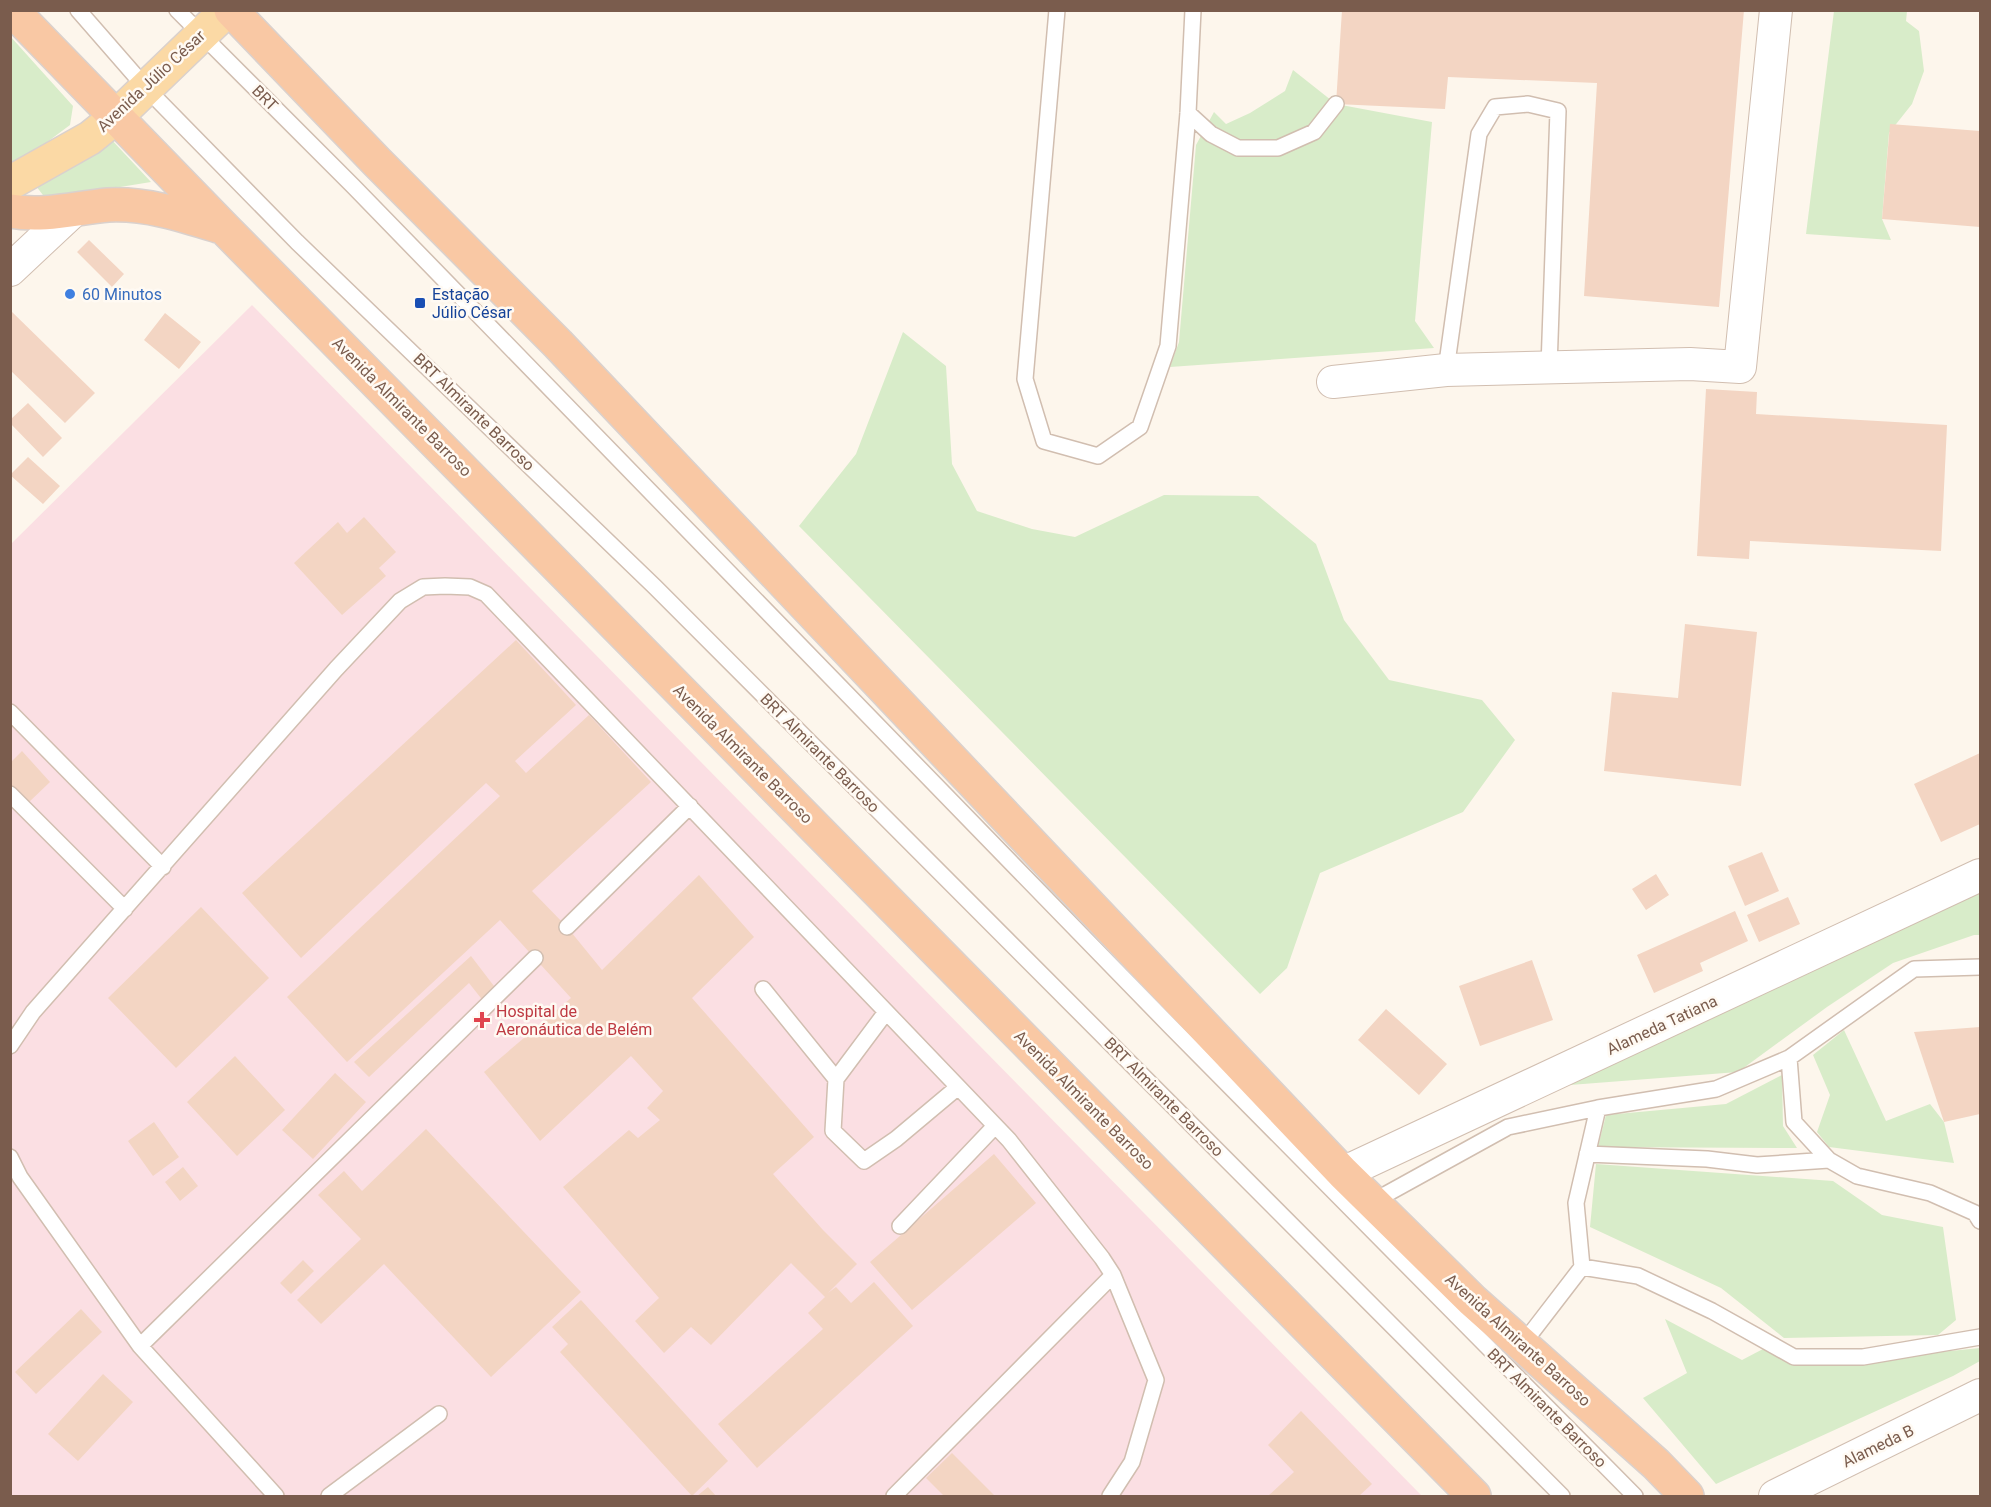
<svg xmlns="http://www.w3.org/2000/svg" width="1991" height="1507" viewBox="0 0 1991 1507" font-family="Roboto,sans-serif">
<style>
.medical{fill:#fbdfe3}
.green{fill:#d8ecc9}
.building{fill:#f3d5c3}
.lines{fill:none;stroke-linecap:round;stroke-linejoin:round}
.service-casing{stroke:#d1beb0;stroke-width:18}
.minor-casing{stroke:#d1beb0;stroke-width:34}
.primary-casing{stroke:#dad1cd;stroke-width:36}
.trunk-casing{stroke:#dad1cd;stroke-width:36}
.service{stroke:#fff;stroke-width:15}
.minor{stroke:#fff;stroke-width:32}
.primary{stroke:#fbd9a5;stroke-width:33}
.trunk{stroke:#f9c8a4;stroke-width:33}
.shop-dot{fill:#3f7fe0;stroke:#fffaf3;stroke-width:2}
.transit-dot{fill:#1a4fb4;stroke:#fffaf3;stroke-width:2}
.health-dot{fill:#e0444e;stroke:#fffaf3;stroke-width:2}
.labels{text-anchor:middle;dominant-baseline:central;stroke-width:5;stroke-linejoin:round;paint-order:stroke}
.street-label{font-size:16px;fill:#7a5c4d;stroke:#fffaf3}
.shop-label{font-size:16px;fill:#366cbe;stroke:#fffaf3;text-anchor:start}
.transit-label{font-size:16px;fill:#164399;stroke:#fffaf3;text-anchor:start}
.health-label{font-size:16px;fill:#be3a42;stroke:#fffaf3;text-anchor:start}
</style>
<rect width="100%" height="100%" fill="#fdf6ec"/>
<path class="medical" d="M 252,305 L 1422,1496 L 11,1496 L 11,544 Z"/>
<path class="green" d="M 1834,11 L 1907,11 L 1906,21 L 1919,31 L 1924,71 L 1912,104 L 1889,133 L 1882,219 L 1891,240 L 1806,234 Z
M 10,36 L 73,106 L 70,125 L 11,169 Z
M 1293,70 L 1336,104 L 1432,122 L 1415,321 L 1434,348 L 1170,367 L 1179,342 L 1196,145 L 1214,112 L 1226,124 L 1250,113 L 1285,91 Z
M 109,137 L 151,182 L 46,199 L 36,186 Z
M 903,332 L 946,366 L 952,464 L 977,511 L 1032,529 L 1075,537 L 1164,495 L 1258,496 L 1316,544 L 1344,620 L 1389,680 L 1482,700 L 1515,740 L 1463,812 L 1320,873 L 1287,968 L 1260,994 L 799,526 L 856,454 Z
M 1980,886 L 1980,935 L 1974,935 L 1893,963 L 1827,1007 L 1738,1072 L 1570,1085 Z
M 1844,1030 L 1886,1121 L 1930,1104 L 1944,1122 L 1954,1163 L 1829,1147 L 1817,1132 L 1830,1095 L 1813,1055 Z
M 1782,1075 L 1783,1126 L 1797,1148 L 1598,1147 L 1606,1115 L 1726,1104 Z
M 1596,1164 L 1833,1181 L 1882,1215 L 1943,1227 L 1956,1320 L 1938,1335 L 1784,1338 L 1721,1288 L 1590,1227 Z
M 1665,1319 L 1742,1360 L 1763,1349 L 1801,1366 L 1980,1348 L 1980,1361 L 1953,1376 L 1716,1484 L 1643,1398 L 1687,1373 Z"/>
<path class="building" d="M 1342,10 L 1744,10 L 1719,307 L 1584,296 L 1597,83 L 1448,77 L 1445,109 L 1336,104 Z
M 1890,124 L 1980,131 L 1980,227 L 1882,219 Z
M 89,240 L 124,274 L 112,287 L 77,252 Z
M 10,310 L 95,393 L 65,423 L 10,370 Z
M 165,313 L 201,342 L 179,369 L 144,340 Z
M 1706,389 L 1757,392 L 1756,414 L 1947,425 L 1941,551 L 1750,541 L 1749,559 L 1697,556 Z
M 28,403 L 62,438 L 43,457 L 10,423 L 10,420 Z
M 28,457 L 60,486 L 43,504 L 10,475 Z
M 364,517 L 396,552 L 379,568 L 386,576 L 342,615 L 294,563 L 338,522 L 347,533 Z
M 1685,624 L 1757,632 L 1741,786 L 1604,771 L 1612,692 L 1678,698 Z
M 516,640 L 576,705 L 515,761 L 526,773 L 589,715 L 651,782 L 532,891 L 567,927 L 602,970 L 699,875 L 754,937 L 692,998 L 814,1137 L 773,1174 L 823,1230 L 857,1264 L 828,1293 L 836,1287 L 851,1303 L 874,1282 L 913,1326 L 757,1468 L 718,1424 L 823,1329 L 808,1313 L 825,1297 L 791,1263 L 711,1345 L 691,1327 L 664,1353 L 635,1321 L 659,1298 L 563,1187 L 629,1130 L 638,1138 L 660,1120 L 647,1108 L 663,1091 L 631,1056 L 540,1141 L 484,1072 L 571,998 L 500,920 L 347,1062 L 287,997 L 500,796 L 486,783 L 301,958 L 242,893 Z
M 22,751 L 50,782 L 27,804 L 10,785 L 10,763 Z
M 1980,753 L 1980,824 L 1941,842 L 1914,784 Z
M 1762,852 L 1779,891 L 1745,906 L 1728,866 Z
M 1656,874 L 1669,895 L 1646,910 L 1632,889 Z
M 1788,897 L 1800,924 L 1759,942 L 1747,915 Z
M 201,907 L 269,978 L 176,1068 L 108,998 Z
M 1735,911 L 1748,941 L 1700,963 L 1703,971 L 1654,993 L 1637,955 Z
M 471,956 L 497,990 L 484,1002 L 469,983 L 369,1077 L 354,1062 Z
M 1532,960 L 1553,1020 L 1480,1046 L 1459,986 Z
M 1386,1009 L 1447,1064 L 1419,1095 L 1358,1040 Z
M 1980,1027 L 1980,1114 L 1944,1122 L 1914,1032 Z
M 235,1056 L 285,1110 L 237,1156 L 187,1102 Z
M 335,1073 L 366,1102 L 313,1159 L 282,1130 Z
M 154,1122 L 179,1157 L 153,1176 L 128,1141 Z
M 426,1129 L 581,1292 L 491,1377 L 384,1264 L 321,1324 L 297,1300 L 361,1239 L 318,1195 L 344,1171 L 362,1191 Z
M 994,1154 L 1036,1203 L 912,1310 L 870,1262 Z
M 183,1167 L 198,1186 L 180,1201 L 165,1182 Z
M 303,1260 L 314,1271 L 291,1294 L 280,1283 Z
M 581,1300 L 728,1461 L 692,1496 L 560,1352 L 568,1344 L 552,1327 Z
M 81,1309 L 102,1332 L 36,1394 L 15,1372 Z
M 103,1374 L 133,1402 L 78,1461 L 48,1434 Z
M 1301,1411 L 1372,1484 L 1359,1496 L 1268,1496 L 1294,1472 L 1268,1445 Z
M 952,1453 L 995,1496 L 944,1496 L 926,1478 Z
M 708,1487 L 716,1496 L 697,1496 Z"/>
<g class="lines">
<g class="service-casing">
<path id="service" d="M 78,10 L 146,88 L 297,242 L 655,587 L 1562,1496
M 177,10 L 353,186 L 1170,1026 L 1635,1496
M 1057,10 L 1025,379 L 1044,441 L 1098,456 L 1140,427 L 1168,346 L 1188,113 L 1193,10
M 1188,113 L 1211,134 L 1238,148 L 1278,148 L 1314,132 L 1336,104
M 1446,370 L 1479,134 L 1495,107 L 1528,104 L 1558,111 L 1549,367
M 10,712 L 163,867
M 10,794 L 125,909
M 567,927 L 690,806
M 1980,967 L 1914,969 L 1789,1058 L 1794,1122 L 1829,1160 L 1857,1176 L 1930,1193 L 1975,1213 L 1980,1221
M 763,989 L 836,1079
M 886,1012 L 836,1079 L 833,1131 L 864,1161 L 896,1139 L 958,1087
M 10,1046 L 33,1012 L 336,669 L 400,601 L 423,587 L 445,586 L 470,587 L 486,594 L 1009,1140 L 1102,1258 L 1113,1275 L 1156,1380 L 1132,1462 L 1110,1496
M 1587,1154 L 1707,1159 L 1757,1165 L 1829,1160
M 10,1157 L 20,1177 L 140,1346 L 276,1496
M 1372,1202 L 1508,1127 L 1598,1108
M 900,1226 L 995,1126
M 1582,1267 L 1638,1276 L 1712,1311 L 1794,1357 L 1863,1357 L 1980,1337
M 1522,1345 L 1582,1267 L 1576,1203 L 1598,1108 L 1716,1089 L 1789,1058
M 140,1346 L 535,958
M 329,1496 L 439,1414
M 894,1496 L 1113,1275"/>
</g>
<g class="minor-casing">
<path id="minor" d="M 10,270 L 73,211
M 1333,382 L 1446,370 L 1690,364 L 1740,367 L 1776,10
M 1343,1173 L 1980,875
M 1775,1496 L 1980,1395"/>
</g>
<g class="primary-casing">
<path id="primary" d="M 10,183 L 90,138 L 116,117 L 227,10"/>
</g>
<g class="trunk-casing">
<path id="trunk" d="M 12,10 L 224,228 L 1474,1496
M 231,10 L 377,162 L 558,344 L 1343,1173 L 1473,1301 L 1656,1464 L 1687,1496
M 10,211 C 44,217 75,208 108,205 C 146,203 183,215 218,226"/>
</g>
<use href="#service" class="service"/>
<use href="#minor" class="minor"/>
<use href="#primary" class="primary"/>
<use href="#trunk" class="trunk"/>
</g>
<circle class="shop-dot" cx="70" cy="294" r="6"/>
<rect class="transit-dot" x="414" y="297" width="12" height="12" rx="3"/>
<path class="health-dot" d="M479 1011h6v6h6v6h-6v6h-6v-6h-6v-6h6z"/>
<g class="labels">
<g class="street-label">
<text transform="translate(151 81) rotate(-43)">Avenida Júlio César</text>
<text transform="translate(265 98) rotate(45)">BRT</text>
<text transform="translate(402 407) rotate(45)">Avenida Almirante Barroso</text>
<text transform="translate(474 412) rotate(44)">BRT Almirante Barroso</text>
<text transform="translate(820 753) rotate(45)">BRT Almirante Barroso</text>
<text transform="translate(743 754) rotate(45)">Avenida Almirante Barroso</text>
<text transform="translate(1662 1025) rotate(-25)">Alameda Tatiana</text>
<text transform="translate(1164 1097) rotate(45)">BRT Almirante Barroso</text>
<text transform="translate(1084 1100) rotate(45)">Avenida Almirante Barroso</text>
<text transform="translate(1518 1340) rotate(42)">Avenida Almirante Barroso</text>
<text transform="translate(1547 1408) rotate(45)">BRT Almirante Barroso</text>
<text transform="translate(1878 1446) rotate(-26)">Alameda B</text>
</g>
<g class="shop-label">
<text x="82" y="294">60 Minutos</text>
</g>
<g class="transit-label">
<text x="432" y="294">Estação<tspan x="432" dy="18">Júlio César</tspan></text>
</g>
<g class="health-label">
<text x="496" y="1011">Hospital de<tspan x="496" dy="18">Aeronáutica de Belém</tspan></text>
</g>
</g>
<rect width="1991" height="1507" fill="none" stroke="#7a5c4d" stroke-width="24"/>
</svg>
